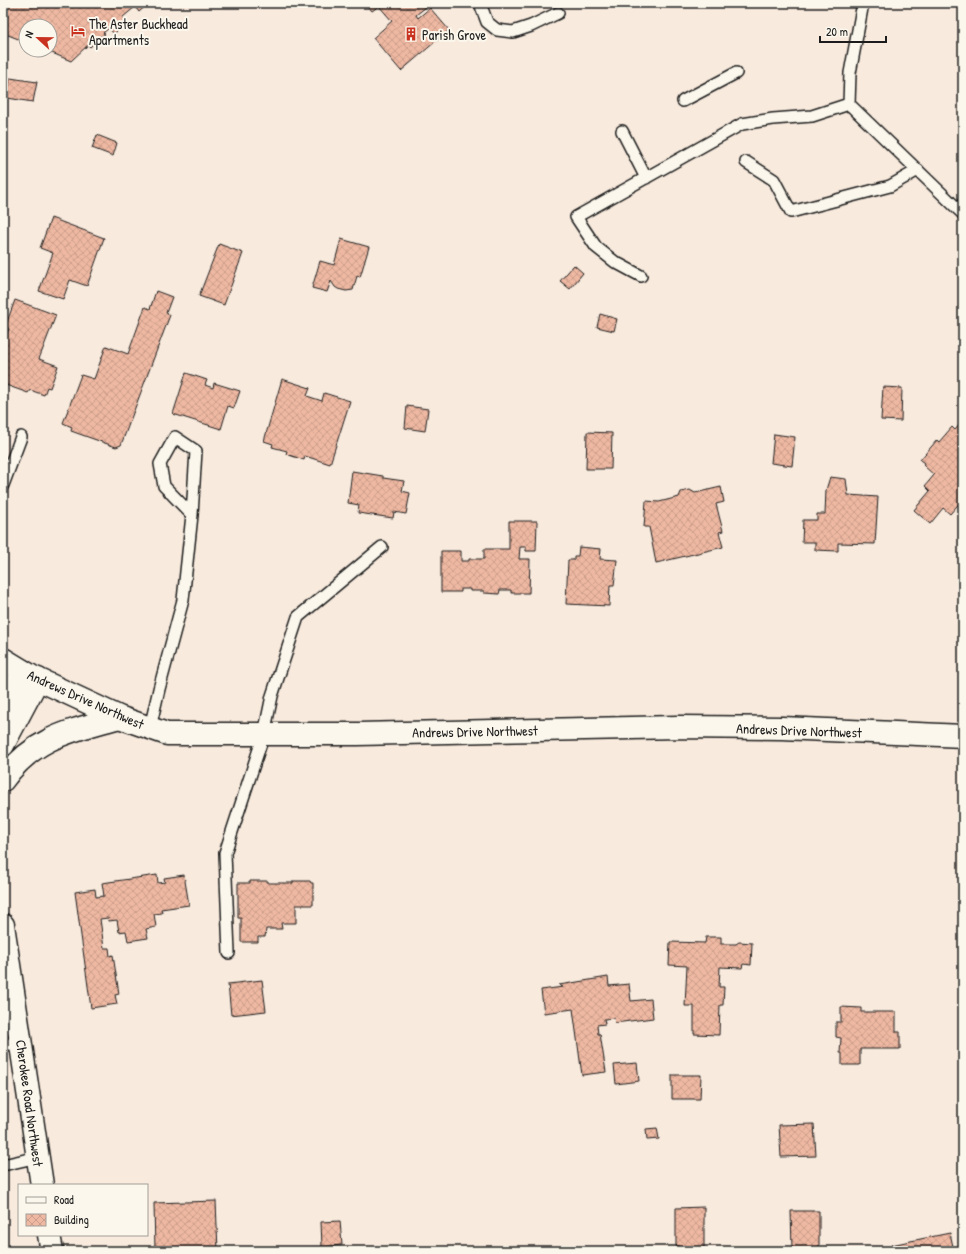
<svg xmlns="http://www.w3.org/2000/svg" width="966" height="1254" viewBox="0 0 966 1254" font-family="'Patrick Hand',sans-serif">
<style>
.building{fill:url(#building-cross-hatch);stroke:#1c1c1c}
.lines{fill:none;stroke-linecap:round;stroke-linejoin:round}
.service-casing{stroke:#1c1c1c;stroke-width:14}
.minor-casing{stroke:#1c1c1c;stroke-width:25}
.service{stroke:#fbf7ec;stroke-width:11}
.minor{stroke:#fbf7ec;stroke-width:22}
.labels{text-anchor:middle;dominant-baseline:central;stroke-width:4;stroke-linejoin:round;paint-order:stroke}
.poi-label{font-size:14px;fill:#1c1c1c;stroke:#fbf7ec;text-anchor:start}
.street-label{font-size:14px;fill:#1c1c1c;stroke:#fbf7ec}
</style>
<defs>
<pattern id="building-cross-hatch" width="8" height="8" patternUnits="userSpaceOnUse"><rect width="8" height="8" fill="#eeb8a2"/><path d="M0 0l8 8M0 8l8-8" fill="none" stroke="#cc9e8b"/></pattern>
</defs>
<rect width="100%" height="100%" fill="#f8eadd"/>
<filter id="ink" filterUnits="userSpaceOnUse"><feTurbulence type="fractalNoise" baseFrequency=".025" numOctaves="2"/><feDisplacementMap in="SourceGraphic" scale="8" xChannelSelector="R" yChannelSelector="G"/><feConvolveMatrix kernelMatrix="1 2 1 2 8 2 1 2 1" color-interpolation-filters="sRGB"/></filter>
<g filter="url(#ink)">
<path class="building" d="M 3,3 L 149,3 L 139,12 L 135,7 L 123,17 L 127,21 L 114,34 L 109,28 L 103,33 L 105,34 L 90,47 L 88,45 L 71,61 L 45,50 L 50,50 L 50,26 L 26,26 L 26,42 L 3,33 Z
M 365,3 L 431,3 L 416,15 L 418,18 L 430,8 L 449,30 L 401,71 L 373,38 L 392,21 L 379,6 L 372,11 Z
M 10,78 L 37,82 L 33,102 L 7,98 Z
M 97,135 L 117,143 L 113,156 L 92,148 Z
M 51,218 L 104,238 L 87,286 L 70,280 L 63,299 L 39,291 L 53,253 L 40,248 Z
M 341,239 L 369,247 L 360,277 L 357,276 L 353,290 L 346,291 L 338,289 L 335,287 L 331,281 L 327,292 L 312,288 L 320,261 L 334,265 Z
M 219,244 L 243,253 L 224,305 L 199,296 Z
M 574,265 L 583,273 L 570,289 L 560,281 Z
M 156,291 L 172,297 L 166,313 L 170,315 L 121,445 L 116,447 L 71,431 L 72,427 L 63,423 L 81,375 L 94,379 L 106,346 L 128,354 L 145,307 L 150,309 Z
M 15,300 L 56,315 L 39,359 L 58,366 L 50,388 L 47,387 L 44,395 L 30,390 L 28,393 L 3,384 L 3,344 L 9,329 L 5,327 Z
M 600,314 L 617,319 L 614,331 L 597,327 Z
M 186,373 L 207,380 L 205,385 L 213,388 L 214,383 L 240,391 L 234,408 L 228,406 L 221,429 L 173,414 Z
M 282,379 L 310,388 L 307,396 L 322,401 L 324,393 L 350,401 L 330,464 L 305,456 L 304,460 L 286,454 L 287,451 L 272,447 L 273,444 L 264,441 Z
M 883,387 L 902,388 L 901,421 L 881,420 Z
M 407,406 L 428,409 L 425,431 L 405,428 Z
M 962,422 L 963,423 L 963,499 L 950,514 L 943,508 L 930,524 L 914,510 L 930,491 L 925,486 L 934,475 L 923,465 L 924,463 L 920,460 L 937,440 L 939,442 L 952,427 L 955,430 Z
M 587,432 L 612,433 L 611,469 L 586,469 Z
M 774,434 L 795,437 L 792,466 L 771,463 Z
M 352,471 L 383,476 L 383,478 L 404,481 L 402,491 L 410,493 L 406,514 L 394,512 L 393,518 L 358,513 L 359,505 L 348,503 Z
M 830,477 L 846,479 L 848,495 L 878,497 L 875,544 L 838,543 L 838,551 L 815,550 L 815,542 L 802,542 L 803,520 L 817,520 L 817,514 L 825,514 L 826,490 Z
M 721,487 L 724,502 L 716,504 L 723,531 L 719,532 L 723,547 L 656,563 L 649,527 L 644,527 L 646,501 L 659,502 L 679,497 L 681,492 L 690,490 L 695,493 Z
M 509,521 L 537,521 L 536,551 L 526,551 L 526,547 L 520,547 L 519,559 L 530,559 L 529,593 L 511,593 L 511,590 L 500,590 L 499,594 L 484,593 L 484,591 L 470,591 L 470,589 L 461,589 L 461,592 L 441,592 L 441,551 L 461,551 L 461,561 L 469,561 L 469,559 L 484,559 L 484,549 L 509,549 Z
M 579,547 L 601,549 L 600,559 L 617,560 L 614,585 L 610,585 L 609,606 L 566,604 L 568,560 L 574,560 L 574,556 L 578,556 Z
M 157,875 L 158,883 L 165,882 L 164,878 L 184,875 L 189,905 L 161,909 L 162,913 L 154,914 L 156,927 L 146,929 L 148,938 L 128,941 L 126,931 L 119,932 L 117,920 L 109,921 L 108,918 L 100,919 L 104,948 L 109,948 L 110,956 L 113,955 L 119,994 L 115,995 L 117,1004 L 91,1008 L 75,892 L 95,889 L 96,897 L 104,896 L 102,883 Z
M 250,881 L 268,881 L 268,883 L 293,883 L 293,881 L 310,881 L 311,883 L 313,883 L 313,905 L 296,905 L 296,923 L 281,923 L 282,929 L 266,929 L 265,937 L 258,937 L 258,942 L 241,942 L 241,918 L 238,918 L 238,883 L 250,883 Z
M 706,937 L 721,937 L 721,944 L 736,944 L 739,942 L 752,943 L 751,965 L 743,964 L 742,968 L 720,967 L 719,987 L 724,987 L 723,1005 L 720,1005 L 719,1035 L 694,1034 L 694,1006 L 685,1006 L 687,966 L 669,965 L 670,942 L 705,943 Z
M 608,977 L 609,986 L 629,984 L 631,1001 L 651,999 L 653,1018 L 615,1023 L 614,1018 L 604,1019 L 605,1024 L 597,1025 L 598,1034 L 600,1034 L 606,1072 L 582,1075 L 573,1009 L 544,1013 L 541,990 L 563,987 L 559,985 Z
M 262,980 L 266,1011 L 231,1015 L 228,984 Z
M 841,1007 L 861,1008 L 861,1012 L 896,1012 L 896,1032 L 900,1032 L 900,1049 L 860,1049 L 860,1065 L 842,1065 L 842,1053 L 840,1053 L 841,1038 L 836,1037 L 836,1022 L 841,1022 Z
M 637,1063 L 639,1081 L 616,1084 L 614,1065 Z
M 672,1075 L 701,1075 L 700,1099 L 672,1099 Z
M 814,1124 L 816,1156 L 781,1157 L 779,1125 Z
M 657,1128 L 659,1139 L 647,1140 L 646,1129 Z
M 216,1201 L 218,1251 L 220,1251 L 155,1251 L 154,1203 Z
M 704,1207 L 704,1251 L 679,1251 L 679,1246 L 676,1246 L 676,1208 Z
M 791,1211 L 819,1211 L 819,1247 L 826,1248 L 826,1251 L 784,1251 L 784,1249 L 792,1249 Z
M 340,1221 L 342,1245 L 322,1247 L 321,1222 Z
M 950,1233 L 954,1251 L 892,1251 L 891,1245 Z"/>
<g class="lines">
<g class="service-casing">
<path id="service" d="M 483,3 L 481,6 L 487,22 L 497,30 L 513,32 L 531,26 L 558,13
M 863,3 L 850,73 L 849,104 L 963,214
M 683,101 L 736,73
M 622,131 L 646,178
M 746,162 L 774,180 L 791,212 L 890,186 L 918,170
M 641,276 L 615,262 L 596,247 L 576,217 L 742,124 L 773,119 L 812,116 L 849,104
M 3,485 L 21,437
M 150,728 L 159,689 L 183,600 L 192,515 L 196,451 L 175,437 L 160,464 L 164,486 L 192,515
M 229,953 L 225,853 L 264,734 L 272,696 L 298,617 L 382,547
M 3,1045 L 22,1042
M 3,1165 L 38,1157"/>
</g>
<g class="minor-casing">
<path id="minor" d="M 3,659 L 31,676 L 119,717 L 167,734 L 358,734 L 678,727 L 782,728 L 963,736
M 3,711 L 23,671
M 3,745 L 38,679
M 3,780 C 34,737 71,731 119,717
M 3,925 L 42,1185
M 49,1235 L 52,1251"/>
</g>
<use href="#service" class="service"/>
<use href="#minor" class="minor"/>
</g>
</g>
<defs>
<g id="hotel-bare" transform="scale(1.08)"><path d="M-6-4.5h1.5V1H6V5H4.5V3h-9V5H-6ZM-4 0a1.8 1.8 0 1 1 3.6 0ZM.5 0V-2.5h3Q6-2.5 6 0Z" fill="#c8321e" stroke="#fbf7ec" stroke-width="2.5" paint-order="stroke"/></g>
<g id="building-bare" transform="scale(1.08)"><path d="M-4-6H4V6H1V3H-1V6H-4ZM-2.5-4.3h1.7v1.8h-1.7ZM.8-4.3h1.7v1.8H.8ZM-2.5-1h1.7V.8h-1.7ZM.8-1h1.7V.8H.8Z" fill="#c8321e" stroke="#fbf7ec" stroke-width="2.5" paint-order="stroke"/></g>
</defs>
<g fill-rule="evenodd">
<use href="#hotel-bare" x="78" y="31"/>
<use href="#building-bare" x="411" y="34"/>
</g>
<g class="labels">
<g class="poi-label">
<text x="89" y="23">The Aster Buckhead<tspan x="89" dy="16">Apartments</tspan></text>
<text x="422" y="34">Parish Grove</text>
</g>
<g class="street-label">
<text transform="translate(86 699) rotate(24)">Andrews Drive Northwest</text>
<text transform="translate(799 730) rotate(2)">Andrews Drive Northwest</text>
<text transform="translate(475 731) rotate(-1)">Andrews Drive Northwest</text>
<text transform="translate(30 1103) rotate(82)">Cherokee Road Northwest</text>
</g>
</g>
<rect width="966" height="1254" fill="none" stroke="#fbf7ec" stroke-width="16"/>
<rect x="8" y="8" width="950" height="1238" fill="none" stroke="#1c1c1c" stroke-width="1.5" filter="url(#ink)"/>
<rect x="18" y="1184" width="130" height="52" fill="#fbf7ec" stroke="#a29f99"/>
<rect x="26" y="1197" width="20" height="6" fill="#fbf7ec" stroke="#a29f99"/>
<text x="54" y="1204" font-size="12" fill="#1c1c1c">Road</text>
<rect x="26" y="1214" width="20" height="12" fill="url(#building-cross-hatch)" stroke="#a29f99"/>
<text x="54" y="1224" font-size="12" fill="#1c1c1c">Building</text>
<g transform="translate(38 38) rotate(292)"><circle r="19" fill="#fbf7ec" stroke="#a29f99"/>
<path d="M0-3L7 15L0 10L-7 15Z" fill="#c8321e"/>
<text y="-6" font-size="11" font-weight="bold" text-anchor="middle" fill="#1c1c1c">N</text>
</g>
<path d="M820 36v6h66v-6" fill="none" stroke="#1c1c1c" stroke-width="2"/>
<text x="826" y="36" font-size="12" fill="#1c1c1c" stroke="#fbf7ec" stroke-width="3" paint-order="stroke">20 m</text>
</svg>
